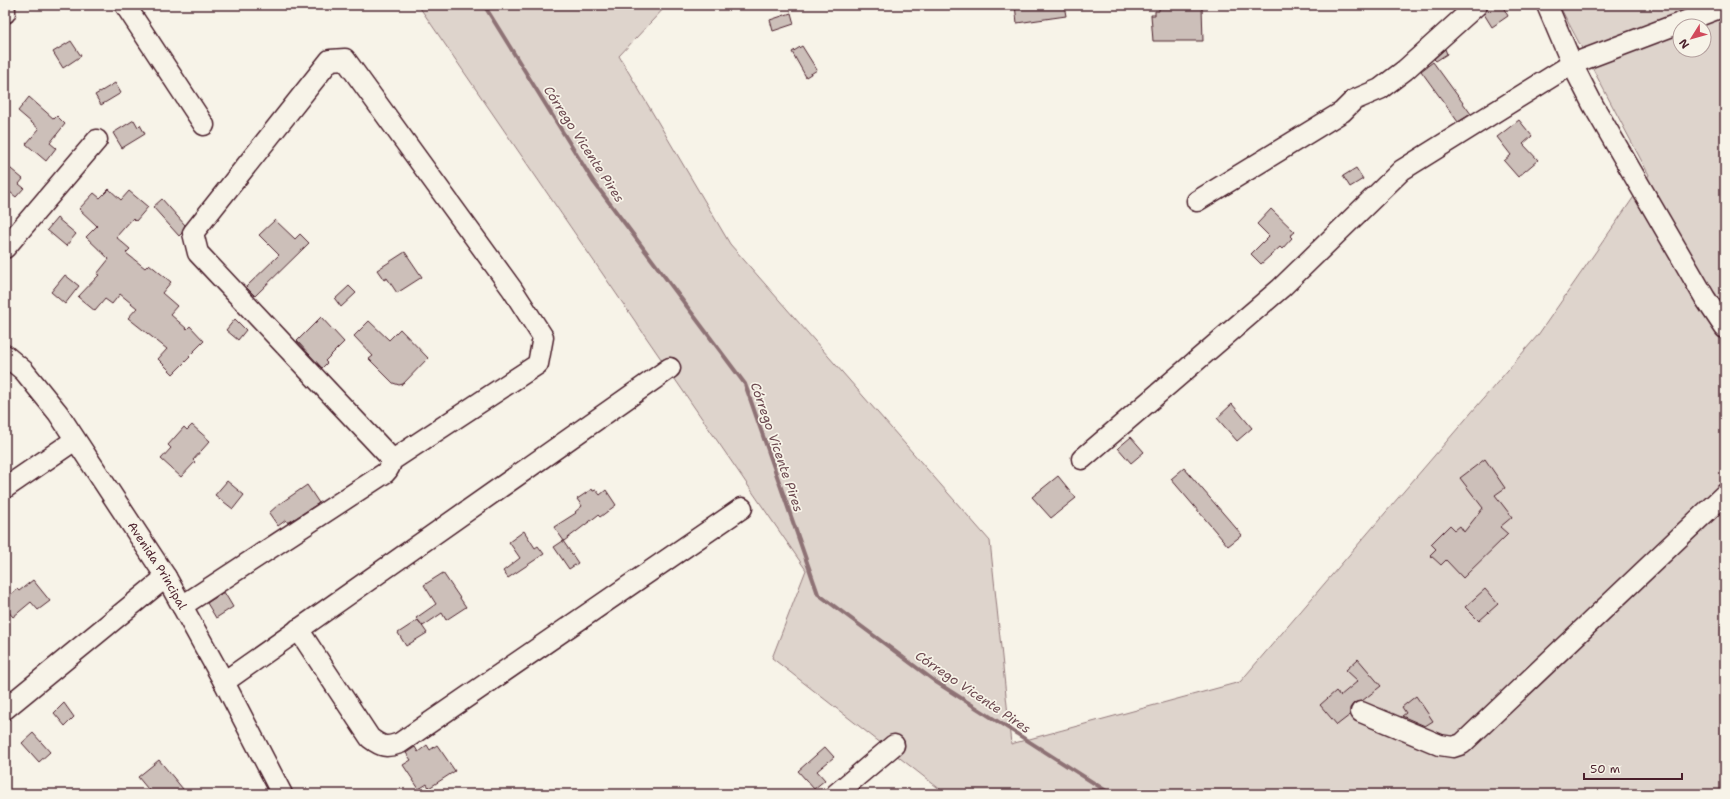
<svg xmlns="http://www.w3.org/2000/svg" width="1730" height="799" viewBox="0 0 1730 799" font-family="'Shantell Sans',sans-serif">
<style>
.green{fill:#ded4cc;stroke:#947a7c;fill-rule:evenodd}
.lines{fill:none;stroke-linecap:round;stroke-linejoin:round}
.stream{stroke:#8e7275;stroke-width:4}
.building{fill:#ccbfb9;stroke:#4a1f2b}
.minor-casing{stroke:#4a1f2b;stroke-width:23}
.minor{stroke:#f7f3e8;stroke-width:20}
.labels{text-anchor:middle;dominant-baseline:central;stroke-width:3.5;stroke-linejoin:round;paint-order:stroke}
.street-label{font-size:12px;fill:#4a1f2b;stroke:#f7f3e8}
.water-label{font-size:13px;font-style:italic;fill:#6c4950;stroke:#f7f3e8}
</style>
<rect width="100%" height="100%" fill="#f7f3e8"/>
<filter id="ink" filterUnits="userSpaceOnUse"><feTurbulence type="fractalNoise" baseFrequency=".025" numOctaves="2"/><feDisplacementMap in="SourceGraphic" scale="8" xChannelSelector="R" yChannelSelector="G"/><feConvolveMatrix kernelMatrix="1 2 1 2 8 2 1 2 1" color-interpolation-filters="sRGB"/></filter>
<g filter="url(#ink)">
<path class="green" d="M 418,5 L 667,5 L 619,56 L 730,244 L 990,541 L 1011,744 L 1240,682 L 1538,335 L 1649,175 L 1559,5 L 1725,5 L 1725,794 L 946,794 L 772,658 L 806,570 ZM 1680,26 L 1704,26 L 1704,50 L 1680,50 Z"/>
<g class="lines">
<path class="stream" d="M 484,5 L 593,181 L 745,384 L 818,594 L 936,682 L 1111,794"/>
</g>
<path class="building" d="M 1015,5 L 1064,5 L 1066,16 L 1017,23 Z
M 1488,5 L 1502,5 L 1508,16 L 1492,27 L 1484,14 Z
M 1202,7 L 1203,41 L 1153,41 L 1151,15 L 1155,15 L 1155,11 L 1159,11 L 1159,8 Z
M 791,13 L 794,24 L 773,31 L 770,20 Z
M 71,41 L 81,56 L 63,68 L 53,52 Z
M 802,46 L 817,70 L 806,77 L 792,52 Z
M 1445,49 L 1447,54 L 1436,61 L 1434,59 Z
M 1433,62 L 1471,114 L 1458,122 L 1421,71 Z
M 115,83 L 121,93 L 101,105 L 95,95 Z
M 29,97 L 54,119 L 57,116 L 65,124 L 50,143 L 56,148 L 46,161 L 26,144 L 39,129 L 18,111 Z
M 134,120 L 138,127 L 140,125 L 145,134 L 122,148 L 113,133 Z
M 1519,120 L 1532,136 L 1523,144 L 1538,160 L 1518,177 L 1504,161 L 1511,155 L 1497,137 Z
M 5,164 L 23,179 L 19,184 L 24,188 L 16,197 L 5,188 Z
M 1356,168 L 1363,179 L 1350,187 L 1343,176 Z
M 109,189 L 121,200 L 129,191 L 148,207 L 136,221 L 133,218 L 116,237 L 130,249 L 126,253 L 145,268 L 149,264 L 171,282 L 162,293 L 177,306 L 170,314 L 187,329 L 190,326 L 204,341 L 189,356 L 190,357 L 173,374 L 158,359 L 167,349 L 128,318 L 137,308 L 120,294 L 112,304 L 105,299 L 95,311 L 78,297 L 99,275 L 97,274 L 109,259 L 86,237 L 97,226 L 79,209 L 94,193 L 100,198 Z
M 162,199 L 185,225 L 182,233 L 179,236 L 153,207 Z
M 1271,209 L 1295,232 L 1290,236 L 1292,238 L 1282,249 L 1280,247 L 1261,264 L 1251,254 L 1269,236 L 1257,224 Z
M 57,218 L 76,234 L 66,246 L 47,230 Z
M 275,220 L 295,239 L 300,234 L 309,243 L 255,296 L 246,287 L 279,255 L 259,235 Z
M 405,252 L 422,277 L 397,293 L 387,278 L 384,280 L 377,270 Z
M 65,275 L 79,286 L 65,304 L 51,292 Z
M 349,286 L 356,293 L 341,307 L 335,299 Z
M 321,317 L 344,342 L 325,361 L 327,363 L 322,368 L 297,341 Z
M 235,319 L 246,330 L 238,340 L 226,330 Z
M 369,321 L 389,340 L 400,329 L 428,358 L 403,384 L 399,385 L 393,383 L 369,359 L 373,356 L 354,336 Z
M 1232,404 L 1252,428 L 1237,441 L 1217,418 Z
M 192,425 L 210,441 L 193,460 L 195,462 L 181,477 L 161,459 L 171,448 L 168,445 L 184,427 L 187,430 Z
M 1131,437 L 1144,452 L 1131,463 L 1118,448 Z
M 1485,459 L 1505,488 L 1495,495 L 1512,517 L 1500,527 L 1508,534 L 1463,578 L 1446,560 L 1441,565 L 1430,555 L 1436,549 L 1431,544 L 1450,525 L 1455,530 L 1460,526 L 1464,532 L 1483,508 L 1460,478 Z
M 1184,468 L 1242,535 L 1228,546 L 1171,479 Z
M 1058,476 L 1076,498 L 1051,518 L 1032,497 Z
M 227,481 L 244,495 L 233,509 L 215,495 Z
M 307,485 L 319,503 L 288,523 L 286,520 L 278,526 L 269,513 L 278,505 Z
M 592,489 L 593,491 L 596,490 L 600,495 L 606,490 L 616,505 L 600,517 L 598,515 L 564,541 L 554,527 L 576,513 L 575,512 L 582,506 L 577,499 Z
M 524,531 L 535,548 L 538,546 L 544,554 L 508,578 L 503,571 L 520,558 L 509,542 Z
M 563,541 L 578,563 L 569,569 L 554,547 Z
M 443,573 L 466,607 L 446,620 L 442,613 L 423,626 L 416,618 L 436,604 L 424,585 Z
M 33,580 L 50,601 L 38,610 L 31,602 L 13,617 L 5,608 L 5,599 L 17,589 L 19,591 Z
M 1485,589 L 1498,604 L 1479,621 L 1465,607 Z
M 224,592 L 233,607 L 216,618 L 207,603 Z
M 418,620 L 427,633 L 406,646 L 398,633 Z
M 1358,659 L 1381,686 L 1362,701 L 1354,703 L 1350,708 L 1350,715 L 1337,725 L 1320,705 L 1336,691 L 1340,696 L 1358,681 L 1346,670 Z
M 1416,696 L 1433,721 L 1425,726 L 1402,716 L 1406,713 L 1402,707 Z
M 64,703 L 74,717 L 65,726 L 54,713 Z
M 33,733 L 50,752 L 39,762 L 22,743 Z
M 427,745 L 430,750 L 437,745 L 455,771 L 429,788 L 427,784 L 419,789 L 403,765 L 411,760 L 406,753 L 415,747 L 418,752 Z
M 825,747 L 834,757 L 817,771 L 825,780 L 814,789 L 798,771 Z
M 159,760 L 183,789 L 177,794 L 152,794 L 138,777 Z"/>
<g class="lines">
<g class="minor-casing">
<g id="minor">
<path d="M 125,5 L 204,125"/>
<path d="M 1547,5 L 1572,64 L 1593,105 L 1705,298 L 1725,328"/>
<path d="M 5,10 L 5,13"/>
<path d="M 1197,201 L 1342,112 L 1354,100 L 1380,89 L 1405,70 L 1477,5"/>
<path d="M 5,248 L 97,140"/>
<path id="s1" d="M 5,355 L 24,371 L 58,413 L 166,577 L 224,682 L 282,794"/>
<path d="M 1082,459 L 1281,288 L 1402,170 L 1572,64 L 1725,6"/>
<path d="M 5,488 L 75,440"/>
<path d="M 182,606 L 385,473 C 391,467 392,462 388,455 L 198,253 L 193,233 L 330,60 L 345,59 L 512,289 L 543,337 L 538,364 L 391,461"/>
<path d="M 298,629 L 370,738 C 382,747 386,748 400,743 L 742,508"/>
<path d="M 224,682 L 670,368"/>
<path d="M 5,709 L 166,577"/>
<path d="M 1361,712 L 1440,745 L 1453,747 L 1462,744 L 1725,494"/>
<path d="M 836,794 L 894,745"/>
</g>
</g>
<use href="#minor" class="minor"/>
</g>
</g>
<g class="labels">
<g class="street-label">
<text stroke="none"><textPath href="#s1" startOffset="261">Avenida Principal</textPath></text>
</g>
<g class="water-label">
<text transform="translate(584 144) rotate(57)">Córrego Vicente Pires</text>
<text transform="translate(777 447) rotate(71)">Córrego Vicente Pires</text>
<text transform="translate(973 692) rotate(34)">Córrego Vicente Pires</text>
</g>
</g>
<rect width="1730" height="799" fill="none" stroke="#f7f3e8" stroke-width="20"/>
<rect x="10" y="10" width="1710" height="779" fill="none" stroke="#4a1f2b" stroke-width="1.5" filter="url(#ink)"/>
<g transform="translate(1692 38) rotate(233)"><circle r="19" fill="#f7f3e8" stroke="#b29e9c"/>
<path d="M0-3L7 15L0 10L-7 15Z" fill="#d1495b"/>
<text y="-6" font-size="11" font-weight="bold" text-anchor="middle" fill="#4a1f2b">N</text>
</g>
<path d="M1584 773v6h98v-6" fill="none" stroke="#4a1f2b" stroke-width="2"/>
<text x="1590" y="773" font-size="12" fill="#4a1f2b" stroke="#f7f3e8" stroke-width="3" paint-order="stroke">50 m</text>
</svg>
